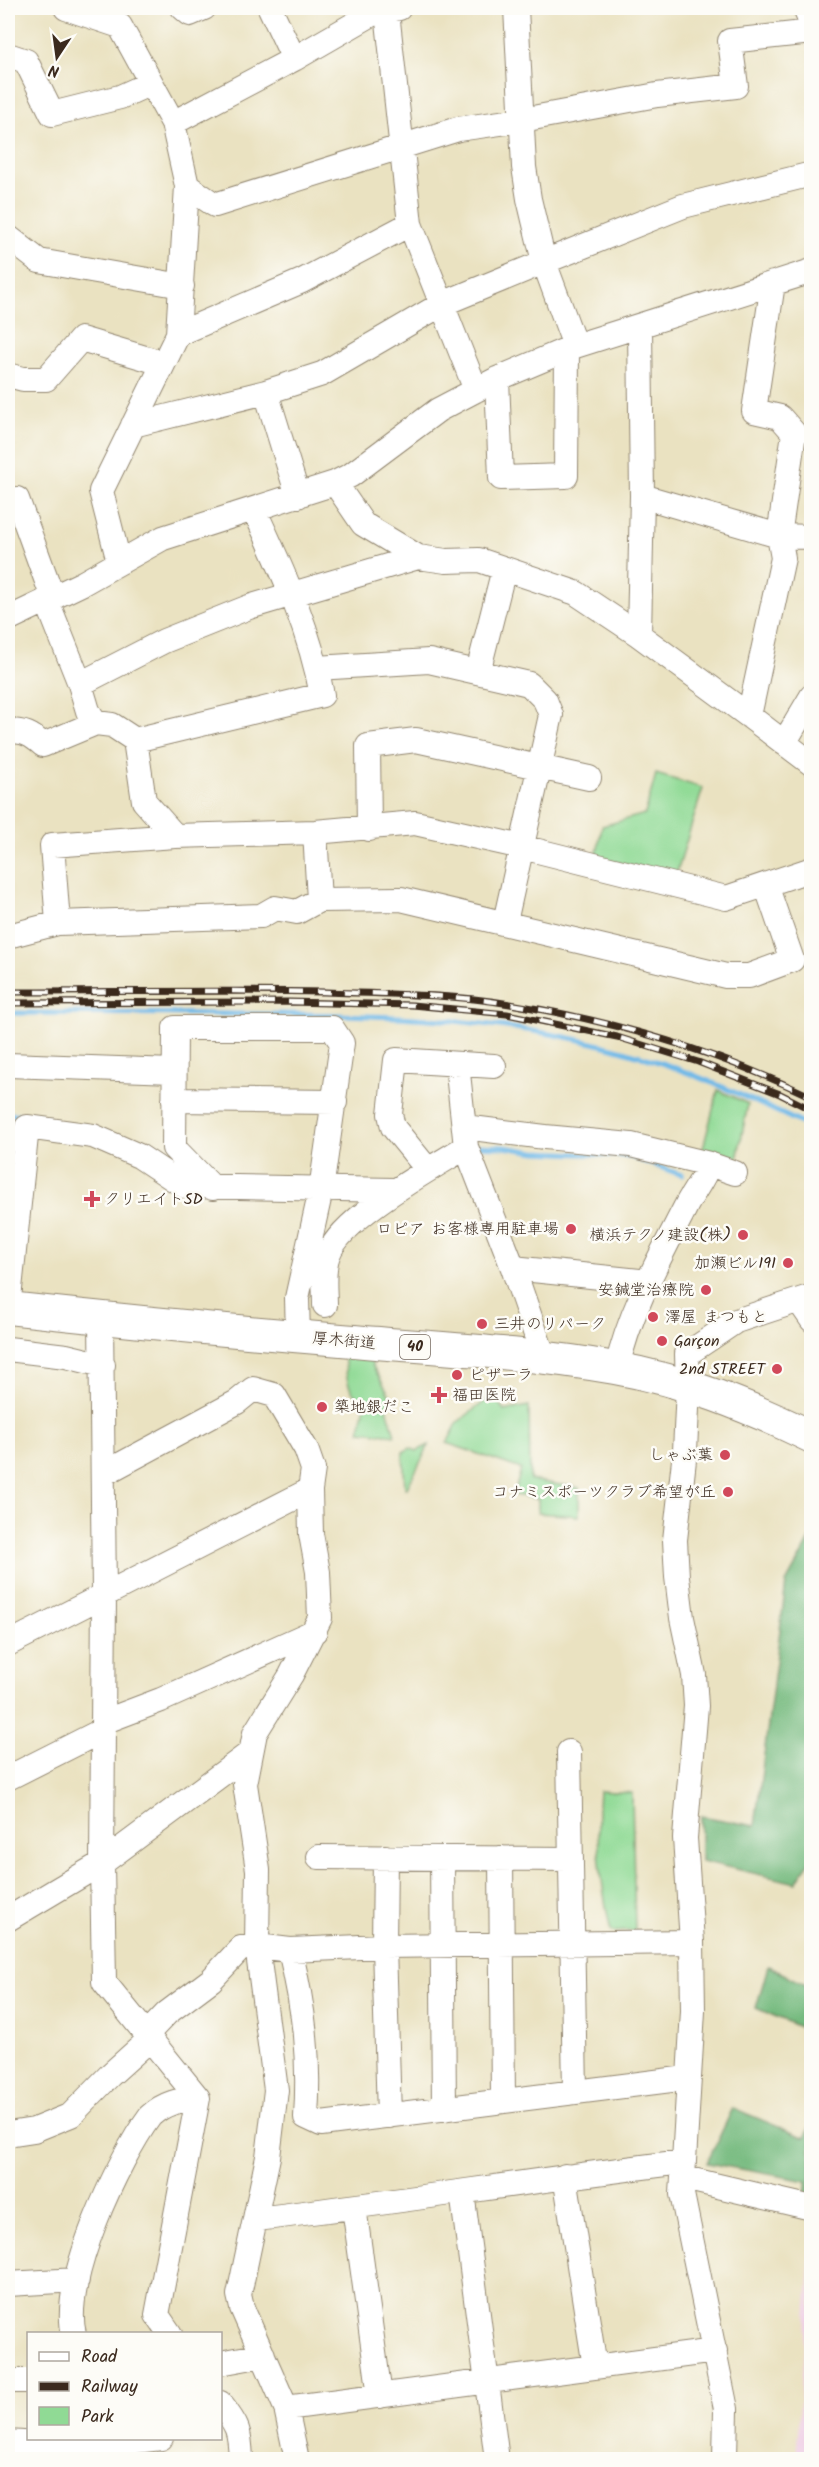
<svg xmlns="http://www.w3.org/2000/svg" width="819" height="2467" viewBox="0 0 819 2467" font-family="Kalam,'Klee One',sans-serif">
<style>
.built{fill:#efd0e6}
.green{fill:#90da95;stroke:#66825a;stroke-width:1.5}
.forest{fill:#74ba7e;stroke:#58724e;stroke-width:1.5}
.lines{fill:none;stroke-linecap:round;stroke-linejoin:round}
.stream{stroke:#70b9e8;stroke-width:5}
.minor-casing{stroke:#928670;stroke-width:26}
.major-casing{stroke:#928670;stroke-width:34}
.minor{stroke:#fff;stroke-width:24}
.major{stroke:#fff;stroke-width:32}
.rail-casing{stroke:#3b2a1e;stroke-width:7}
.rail{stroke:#fdfcf7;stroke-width:4.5;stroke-dasharray:14;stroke-linecap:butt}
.poi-dot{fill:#d1495b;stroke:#fdfcf7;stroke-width:2}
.labels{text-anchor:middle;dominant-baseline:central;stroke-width:5;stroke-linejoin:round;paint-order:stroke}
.shield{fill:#fdfcf7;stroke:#75695f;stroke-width:1.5}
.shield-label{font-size:15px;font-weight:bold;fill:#3b2a1e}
.poi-label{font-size:16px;fill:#3b2a1e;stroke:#fdfcf7;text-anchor:start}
.street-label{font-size:16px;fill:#3b2a1e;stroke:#fdfcf7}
</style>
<rect width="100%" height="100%" fill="#fdfcf7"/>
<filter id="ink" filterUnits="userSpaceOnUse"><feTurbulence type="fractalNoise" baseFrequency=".0167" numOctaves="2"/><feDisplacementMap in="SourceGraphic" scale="12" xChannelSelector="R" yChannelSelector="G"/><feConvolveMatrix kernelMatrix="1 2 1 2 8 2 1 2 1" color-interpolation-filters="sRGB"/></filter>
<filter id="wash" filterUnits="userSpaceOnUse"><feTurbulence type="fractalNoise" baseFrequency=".008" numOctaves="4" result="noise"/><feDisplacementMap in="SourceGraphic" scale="24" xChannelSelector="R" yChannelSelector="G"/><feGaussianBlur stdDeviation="1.35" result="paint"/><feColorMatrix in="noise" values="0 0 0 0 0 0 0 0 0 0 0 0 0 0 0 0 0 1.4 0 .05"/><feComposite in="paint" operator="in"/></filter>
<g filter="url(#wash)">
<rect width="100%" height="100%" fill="#eae2c1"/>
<path class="built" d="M 811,2251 L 811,2459 L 796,2459 Z"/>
<path class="green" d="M 656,774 L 703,788 L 676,875 L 596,858 L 602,826 L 645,814 Z
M 718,1090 L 748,1104 L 736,1165 L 701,1156 Z
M 344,1356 L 372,1358 L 372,1365 L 392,1399 L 386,1405 L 395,1435 L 360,1431 L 365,1405 C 346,1390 347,1379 344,1356 Z
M 493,1395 L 504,1411 L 529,1406 L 530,1480 L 579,1488 L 579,1516 L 538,1513 L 538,1499 L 514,1495 L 521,1469 L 447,1443 L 458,1422 Z
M 429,1445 L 407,1488 L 405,1488 L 403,1452 L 410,1448 L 417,1451 Z
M 599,1791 L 632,1793 L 635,1931 L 611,1932 C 601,1885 595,1838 599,1791 Z"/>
<path class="forest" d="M 811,1538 L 812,1857 L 796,1883 L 701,1861 L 701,1816 L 755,1826 L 786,1583 Z
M 768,1966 L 811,1988 L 811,2032 L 756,2008 Z
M 733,2108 L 805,2138 L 811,2124 L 811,2201 L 804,2199 L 807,2181 L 707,2163 Z"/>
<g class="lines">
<path class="stream" d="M 8,1013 C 86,1014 165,1014 244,1014 C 371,1014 503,1016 627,1052 C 690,1070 752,1100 812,1128
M 8,1114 L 20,1115
M 476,1146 L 504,1147 L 536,1152 L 628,1156 L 682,1175"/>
</g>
</g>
<g filter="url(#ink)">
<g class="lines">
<g class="minor-casing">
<path id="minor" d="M 66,8 L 120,26 L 173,123 L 187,186 L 215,205 L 458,129 L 522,120 L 657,95 L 736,86 L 730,41 L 812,32
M 183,8 L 190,14 L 204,8
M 270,8 L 294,59
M 516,8 L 524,167 L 529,199 L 544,262 L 575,346
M 805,8 L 812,26
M 387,12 L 410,224 L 476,390
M 8,55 L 26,61 L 52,114 L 120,97 L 151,83
M 173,123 L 294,59 L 372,14 L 399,8
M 8,237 L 39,261 L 182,286
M 178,334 L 302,281 L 410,224
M 8,375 L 23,379 L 46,379 L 81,339 L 162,363
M 497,379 L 501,478 L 566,476 L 567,350
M 266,392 L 298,496
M 133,425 L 266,392 L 322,374 L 442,304 L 544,262 L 683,206 L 812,174
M 335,483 L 363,524 L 418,557 L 446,561 L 479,560 L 576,593 L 639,635 L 749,716 L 812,764
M 642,496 L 779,536 L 812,537
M 17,499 L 53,598
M 119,562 L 101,491 L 178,334 L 187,186
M 47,601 L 80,684 L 88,711 L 96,723 L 112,725 L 135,740 L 144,801 L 175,836
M 8,619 L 83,583 L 163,538 L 335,483 L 351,475 L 438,410 L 497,379 L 575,346 L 812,271
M 639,635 L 642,496 L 640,327
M 317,668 L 429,661 L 529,684 L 545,700 L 551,715 L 505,922
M 478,672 L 504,569
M 80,684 L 164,641 L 249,607 L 418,557
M 749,716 L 783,558 L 779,536 L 794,433 L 780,417 L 754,411 L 773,283
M 8,731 C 24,731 31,734 43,745 L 96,723
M 135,740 L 322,695 C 310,629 282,570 254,509
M 784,743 L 812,696
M 369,829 L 368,746 L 416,740 L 589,778
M 315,832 L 319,900
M 58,923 L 52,845 L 175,836 L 315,832 L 415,823 L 522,847 L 726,898 L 812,869
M 8,936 L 58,923 L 261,916 L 275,908 L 297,912 L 319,900 L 401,899 L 726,976 L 749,976 L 792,960 L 766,885
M 457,1064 L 466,1147 L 513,1268 L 544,1358
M 8,1065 L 173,1071
M 174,1100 L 335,1102
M 464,1127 L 545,1137 L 631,1145 L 709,1164 C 703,1181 692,1193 685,1208 C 659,1259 629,1313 617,1368
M 709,1164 L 735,1173
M 428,1170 L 393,1127 L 390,1114 L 396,1060 L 494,1066
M 213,1188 L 174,1148 L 175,1028 L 332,1028 L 342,1043 L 321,1190 L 297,1298 L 298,1337
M 513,1268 L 649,1282
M 799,1301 L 812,1320
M 325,1305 C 325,1289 322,1270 328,1255 C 341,1218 432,1168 466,1147
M 8,1308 L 27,1127 L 93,1136 L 139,1156 L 184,1186 L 394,1190
M 101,1319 L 104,1594 L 102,1863 L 104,1982 L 198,2098 L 157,2315 L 170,2334
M 8,1349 L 66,1356 L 103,1365
M 103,1474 L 237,1402 L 253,1389 L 274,1395 L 306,1449 L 313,1469 L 310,1490 L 311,1534 L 318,1572 L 320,1618 L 291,1675 L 255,1733 L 245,1784 L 258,1870 L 257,1946 L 276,2090 L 268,2157 L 239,2295 L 242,2308 L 286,2408 L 297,2460
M 8,1644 L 310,1490
M 103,1722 L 161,1700 L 315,1631
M 569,1752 L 575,2092
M 8,1778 L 103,1730
M 319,1857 L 571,1859
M 385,1857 L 384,1946 L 389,2116
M 442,1858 L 444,2109
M 501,1858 L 503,2101
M 8,1919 L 102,1863 L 250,1753
M 290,1950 C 304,2009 310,2056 306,2117 L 321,2124 L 687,2078
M 146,2035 L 167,2013 L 211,1980 L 241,1948 L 257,1946 L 290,1950 L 384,1946 L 692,1942
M 8,2134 L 34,2130 L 71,2115 L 110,2075 L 150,2039
M 565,2176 L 595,2367
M 684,2178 L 812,2208
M 462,2192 L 496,2452
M 354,2207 L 380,2396
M 256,2219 C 399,2202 540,2179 683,2162
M 8,2284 L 77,2280
M 74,2334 C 60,2282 119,2158 150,2116 C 164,2103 179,2100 198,2098
M 220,2363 L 263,2355
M 8,2381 L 28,2381
M 220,2403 C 238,2426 240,2430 241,2460
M 286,2408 L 715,2351
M 8,2442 L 83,2447 L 161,2438
M 725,2460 L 726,2409 L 682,2194 L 693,2011 L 692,1942 L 685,1838 L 696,1706 L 694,1675 L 682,1618 L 677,1577 L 675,1540 L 685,1451 L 688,1387 L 687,1354 L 736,1321 L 812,1296"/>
</g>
<g class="major-casing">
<path id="major" d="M 8,1308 C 118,1320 230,1331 341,1340 C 432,1348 525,1352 615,1368 C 684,1380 750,1407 812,1437"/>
</g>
<use href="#minor" class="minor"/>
<use href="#major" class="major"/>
<g class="rail-casing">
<path id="rail" d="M 8,992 C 113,992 219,990 325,992 C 386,994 449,994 510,1004 C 614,1021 716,1051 812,1097
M 8,1003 L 289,1002 L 412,1005 L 507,1014 L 617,1037 L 698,1062 L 780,1094 L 812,1110"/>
</g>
<use href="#rail" class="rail"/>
</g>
</g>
<g class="poi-dot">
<path d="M89 1190h6v6h6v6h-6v6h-6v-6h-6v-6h6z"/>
<circle cx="571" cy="1229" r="6"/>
<circle cx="743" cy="1235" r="6"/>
<circle cx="788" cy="1263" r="6"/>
<circle cx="706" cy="1290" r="6"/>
<circle cx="653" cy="1317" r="6"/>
<circle cx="482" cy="1324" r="6"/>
<circle cx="662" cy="1341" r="6"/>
<circle cx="777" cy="1369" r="6"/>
<circle cx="457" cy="1375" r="6"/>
<path d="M436 1386h6v6h6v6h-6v6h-6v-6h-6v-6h6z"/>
<circle cx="322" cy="1407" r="6"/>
<circle cx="725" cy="1455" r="6"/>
<circle cx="728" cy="1492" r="6"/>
</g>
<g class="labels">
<rect class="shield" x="400" y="1335" width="30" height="24" rx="4.5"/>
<g class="shield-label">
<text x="415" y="1347">40</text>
</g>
<g class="poi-label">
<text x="104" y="1199">クリエイトSD</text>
<text x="559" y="1229" text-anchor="end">ロピア お客様専用駐車場</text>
<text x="731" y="1235" text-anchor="end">横浜テクノ建設(株)</text>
<text x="776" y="1263" text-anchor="end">加瀬ビル191</text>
<text x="694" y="1290" text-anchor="end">安鍼堂治療院</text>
<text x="665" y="1317">澤屋 まつもと</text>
<text x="494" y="1324">三井のリパーク</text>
<text x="674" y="1341">Garçon</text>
<text x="765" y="1369" text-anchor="end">2nd STREET</text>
<text x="469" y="1375">ピザーラ</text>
<text x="452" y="1395">福田医院</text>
<text x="334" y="1407">築地銀だこ</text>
<text x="713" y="1455" text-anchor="end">しゃぶ葉</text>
<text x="716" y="1492" text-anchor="end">コナミスポーツクラブ希望が丘</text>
</g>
<g class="street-label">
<text transform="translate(344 1341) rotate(5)">厚木街道</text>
</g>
</g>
<rect width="819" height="2467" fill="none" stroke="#fdfcf7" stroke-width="30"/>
<rect x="27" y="2332" width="195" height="108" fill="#fdfcf7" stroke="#afa8a0" stroke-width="1.5"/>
<rect x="39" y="2352" width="30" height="9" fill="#ffffff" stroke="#afa8a0" stroke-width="1.5"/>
<text x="81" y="2362" font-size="18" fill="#3b2a1e">Road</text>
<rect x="39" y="2382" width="30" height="9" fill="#3b2a1e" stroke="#afa8a0" stroke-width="1.5"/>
<text x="81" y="2392" font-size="18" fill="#3b2a1e">Railway</text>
<rect x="39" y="2407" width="30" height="18" fill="#90da95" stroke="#afa8a0" stroke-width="1.5"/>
<text x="81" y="2422" font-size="18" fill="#3b2a1e">Park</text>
<g transform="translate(57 57) rotate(193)" stroke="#fdfcf7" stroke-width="4.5" paint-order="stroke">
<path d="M0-4.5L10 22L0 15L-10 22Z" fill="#3b2a1e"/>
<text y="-9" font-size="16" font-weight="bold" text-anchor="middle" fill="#3b2a1e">N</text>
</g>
</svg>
